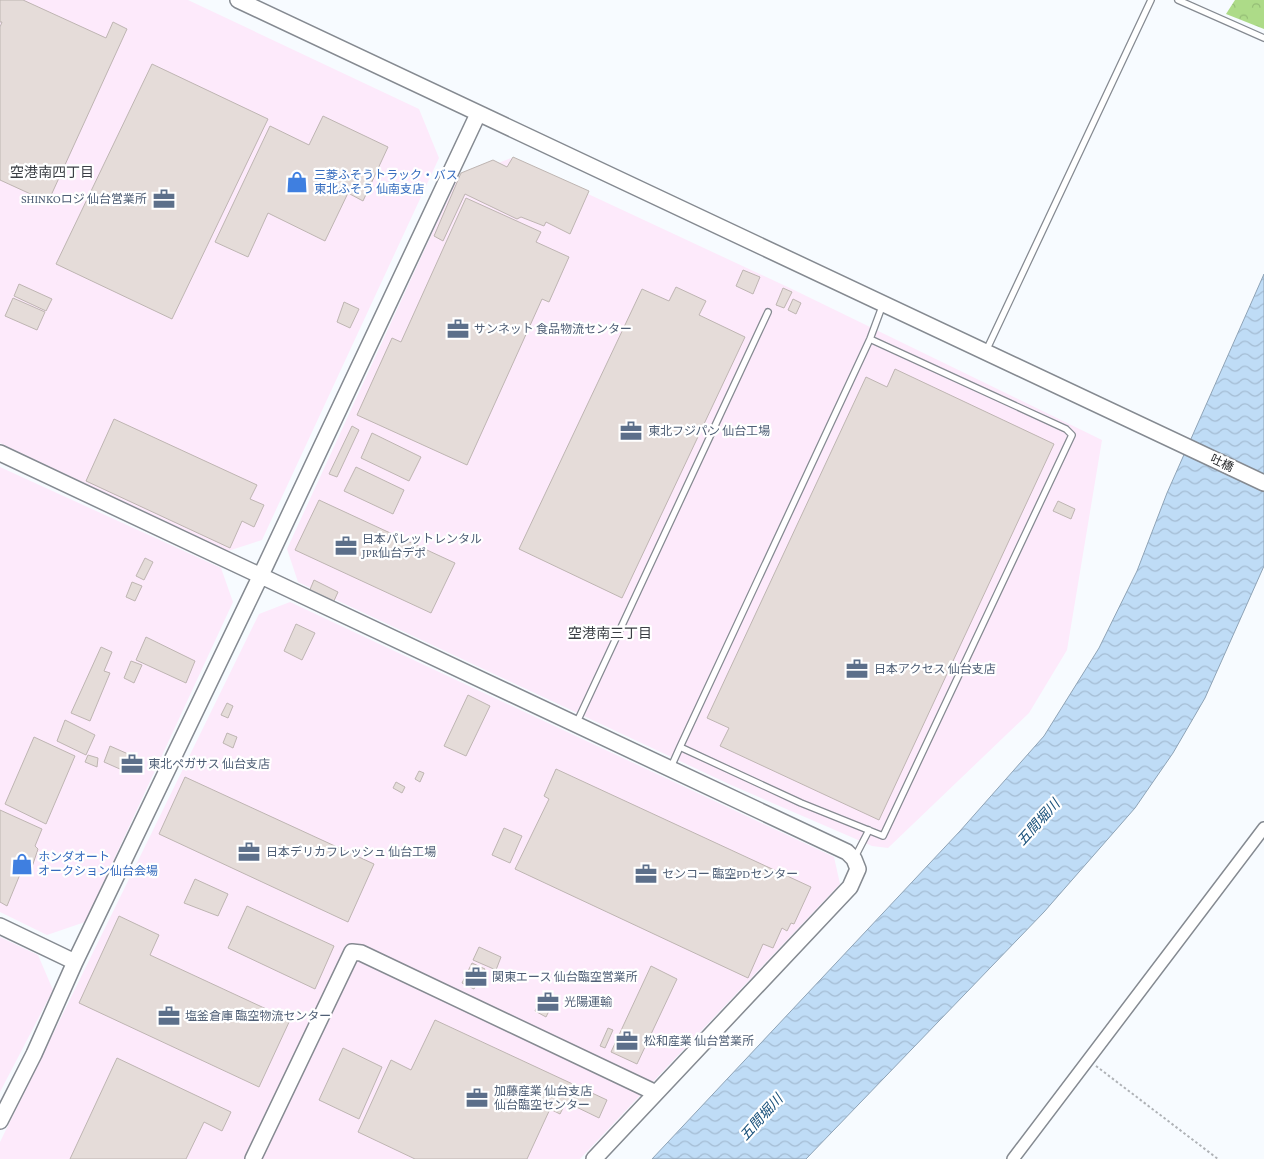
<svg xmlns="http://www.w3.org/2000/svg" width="1264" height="1159" viewBox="0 0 1264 1159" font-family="'Crimson Pro','Noto Sans JP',serif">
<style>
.industrial{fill:#fdeafb}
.forest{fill:url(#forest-crowns)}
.water{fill:url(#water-waves);stroke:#8ea3b6}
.building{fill:#e5dcd9;stroke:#beb5b2}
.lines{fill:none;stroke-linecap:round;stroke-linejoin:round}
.lane-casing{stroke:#858a91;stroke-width:8}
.street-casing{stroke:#858a91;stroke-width:14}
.secondary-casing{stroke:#858a91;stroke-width:18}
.path{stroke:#afb2b6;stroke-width:2;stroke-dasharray:2.5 2.5;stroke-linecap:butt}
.lane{stroke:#fff;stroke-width:5.5}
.street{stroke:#fff;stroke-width:11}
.secondary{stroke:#fff;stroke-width:15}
.labels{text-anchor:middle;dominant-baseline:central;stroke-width:4.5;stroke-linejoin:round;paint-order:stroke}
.shop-label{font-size:12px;fill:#366cbe;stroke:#fff;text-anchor:start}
.service-label{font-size:12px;fill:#4e5e75;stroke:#fff;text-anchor:start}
.street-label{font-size:12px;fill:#1d1f21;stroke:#fff}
.neighbourhood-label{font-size:14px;fill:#3a3e44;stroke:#fff}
.water-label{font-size:14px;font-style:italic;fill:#18507a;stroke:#fff}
</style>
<defs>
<pattern id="forest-crowns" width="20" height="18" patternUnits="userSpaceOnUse" patternTransform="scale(1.25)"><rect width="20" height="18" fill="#addb88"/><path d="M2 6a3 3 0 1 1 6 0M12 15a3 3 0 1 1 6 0" fill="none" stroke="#94bc75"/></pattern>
<pattern id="water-waves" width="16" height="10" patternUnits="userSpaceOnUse" patternTransform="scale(1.25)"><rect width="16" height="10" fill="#bfdcf6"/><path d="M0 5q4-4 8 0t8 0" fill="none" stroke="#a4bcd3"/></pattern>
</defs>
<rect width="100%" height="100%" fill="#f7fbff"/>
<path class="industrial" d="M 0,0 L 188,0 L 419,109 L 439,158 L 262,540 L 228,551 L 0,443 Z
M 511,158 L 794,290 L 1102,440 L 1067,650 L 1029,713 L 888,848 L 872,846 L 731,785 L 298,582 L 287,549 L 457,179 Z
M 0,467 L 221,568 L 233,602 L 85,922 L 47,935 L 0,912 Z
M 290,602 L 834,857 L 840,884 L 580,1159 L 0,1159 L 0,1142 L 259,614 Z
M 0,937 L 38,955 L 53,990 L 0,1092 Z"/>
<path class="forest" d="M 1235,0 L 1264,0 L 1264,29 L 1226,14 Z"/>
<path class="water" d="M 1264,274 L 1264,566 L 1205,698 L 1173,753 L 1135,808 L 1044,912 L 806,1159 L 652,1159 L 960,831 L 1044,736 L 1099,648 L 1137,571 L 1167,493 Z"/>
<path class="building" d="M 0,0 L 23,0 L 106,38 L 113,22 L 127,29 L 48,202 L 0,180 L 0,27 L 2,22 L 0,22 Z
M 152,64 L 268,119 L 172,319 L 56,264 Z
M 323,116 L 388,147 L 363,201 L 348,193 L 325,241 L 268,213 L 248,257 L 215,242 L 270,126 L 309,145 Z
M 513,157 L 589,191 L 570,234 L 546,222 L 544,226 L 521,217 L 517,219 L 465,194 L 443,241 L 434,236 L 461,173 L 493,160 L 507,167 Z
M 466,198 L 541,232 L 536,242 L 569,257 L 549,302 L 542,299 L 467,465 L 357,415 L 392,338 L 401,342 Z
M 743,270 L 760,277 L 753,294 L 736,286 Z
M 19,284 L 52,299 L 46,311 L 14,296 Z
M 676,287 L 706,301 L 699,315 L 745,337 L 622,598 L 519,549 L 642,289 L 669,301 Z
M 783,288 L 792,292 L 784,308 L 776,305 Z
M 13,298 L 45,312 L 37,330 L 5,316 Z
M 793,299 L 801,303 L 796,314 L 788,310 Z
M 344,302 L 359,309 L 350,328 L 337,322 Z
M 895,369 L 1054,444 L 879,820 L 720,746 L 729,728 L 707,718 L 866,377 L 887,387 Z
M 114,419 L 257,485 L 250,499 L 264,505 L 254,527 L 242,521 L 230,548 L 86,481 Z
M 352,426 L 359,430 L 337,477 L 329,474 Z
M 372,433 L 421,457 L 409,481 L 361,458 Z
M 356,467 L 404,490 L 393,514 L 344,491 Z
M 319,500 L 455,563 L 431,613 L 295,550 Z
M 1058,501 L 1075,509 L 1071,519 L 1053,511 Z
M 145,558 L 153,562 L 144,580 L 136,576 Z
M 314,580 L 338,592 L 333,603 L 309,592 Z
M 132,582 L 142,586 L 135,601 L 126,597 Z
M 296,624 L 315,633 L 302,660 L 284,651 Z
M 146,637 L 195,661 L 186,683 L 136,660 Z
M 101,647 L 112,652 L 104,671 L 110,673 L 90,721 L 71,713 Z
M 131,661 L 142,665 L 134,683 L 124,678 Z
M 468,695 L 490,706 L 466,756 L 444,746 Z
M 227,703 L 233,706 L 228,718 L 221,715 Z
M 65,720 L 95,735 L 86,755 L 57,741 Z
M 227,733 L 237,737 L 233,748 L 223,743 Z
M 34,737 L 75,756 L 46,824 L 5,804 Z
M 110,746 L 135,757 L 129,773 L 104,762 Z
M 88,755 L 98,758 L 97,767 L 85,762 Z
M 556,769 L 811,887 L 794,924 L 791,923 L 787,931 L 782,928 L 773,948 L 763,944 L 748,978 L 515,869 L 549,799 L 544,796 Z
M 419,771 L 424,773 L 420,782 L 415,779 Z
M 185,777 L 374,864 L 348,922 L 159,834 Z
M 396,782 L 405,787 L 402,793 L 393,788 Z
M 0,810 L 42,829 L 35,846 L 38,849 L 31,870 L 23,867 L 7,906 L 0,902 Z
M 504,828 L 522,836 L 510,863 L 492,855 Z
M 195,879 L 228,894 L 218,916 L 184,903 Z
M 247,906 L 334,946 L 315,989 L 228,948 Z
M 119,916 L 159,935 L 150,955 L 290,1020 L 259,1087 L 79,1003 Z
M 479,947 L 501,957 L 496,970 L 473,960 Z
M 472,963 L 485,969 L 474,989 L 462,983 Z
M 651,966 L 677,979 L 637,1064 L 611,1052 Z
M 545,991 L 556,997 L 546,1017 L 535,1011 Z
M 435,1020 L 607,1100 L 599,1118 L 566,1102 L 560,1114 L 550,1109 L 527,1159 L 415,1159 L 358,1132 L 391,1060 L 411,1070 Z
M 608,1028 L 613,1030 L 605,1048 L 600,1046 Z
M 343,1048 L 382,1067 L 359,1119 L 319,1100 Z
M 117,1058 L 231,1112 L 222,1131 L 204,1122 L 186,1159 L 70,1159 Z"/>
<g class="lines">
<g class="lane-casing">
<path id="lane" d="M 1178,0 L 1264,38
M 870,339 L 1066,429 L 1072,435 L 883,836 L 801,803 L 680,747 L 870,339 L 883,304
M 986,351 L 1151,0
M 576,724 L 768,312
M 671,767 L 680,747
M 855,857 L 869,830"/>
</g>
<g class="street-casing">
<path id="street" d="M 1013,1159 L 1264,828"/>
</g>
<g class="secondary-casing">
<path id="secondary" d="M 238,0 L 1264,483
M 0,453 L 847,852 L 854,859 L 858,869 L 850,887 L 594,1159
M 0,926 L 75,962
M 0,1121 L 34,1054 L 75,962 L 261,575 L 478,114
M 253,1159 L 352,952 L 361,953 L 656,1093"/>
</g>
<path class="path" d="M 1096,1066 L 1218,1159"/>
<use href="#lane" class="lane"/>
<use href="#street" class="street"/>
<use href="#secondary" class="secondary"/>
</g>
<defs>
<g id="shop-bare" transform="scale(1.725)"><path d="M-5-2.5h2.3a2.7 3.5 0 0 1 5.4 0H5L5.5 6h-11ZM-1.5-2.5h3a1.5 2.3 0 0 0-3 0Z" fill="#3f7fe0" stroke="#fff" stroke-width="2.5" paint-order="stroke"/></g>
<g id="office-bare" transform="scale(1.725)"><path d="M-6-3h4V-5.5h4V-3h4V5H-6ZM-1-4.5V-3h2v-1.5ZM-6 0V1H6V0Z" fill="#5c6f8a" stroke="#fff" stroke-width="2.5" paint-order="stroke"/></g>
</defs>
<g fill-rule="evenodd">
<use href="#shop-bare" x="297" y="182"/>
<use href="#office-bare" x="164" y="199"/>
<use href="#office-bare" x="458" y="329"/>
<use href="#office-bare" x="631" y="431"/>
<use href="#office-bare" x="346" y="546"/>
<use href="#office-bare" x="857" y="669"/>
<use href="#office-bare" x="132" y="764"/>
<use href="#office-bare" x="249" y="852"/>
<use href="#shop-bare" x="22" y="864"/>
<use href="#office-bare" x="646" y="874"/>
<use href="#office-bare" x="476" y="977"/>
<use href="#office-bare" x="548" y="1002"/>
<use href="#office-bare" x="169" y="1016"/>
<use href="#office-bare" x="627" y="1041"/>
<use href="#office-bare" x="477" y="1098"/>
</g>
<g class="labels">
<g class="shop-label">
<text x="314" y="175">三菱ふそうトラック・バス<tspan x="314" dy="14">東北ふそう 仙南支店</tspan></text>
<text x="38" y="857">ホンダオート<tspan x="38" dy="14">オークション仙台会場</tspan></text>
</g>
<g class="service-label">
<text x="147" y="199" text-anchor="end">SHINKOロジ 仙台営業所</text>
<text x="474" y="329">サンネット 食品物流センター</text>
<text x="648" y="431">東北フジパン 仙台工場</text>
<text x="362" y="539">日本パレットレンタル<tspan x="362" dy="14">JPR仙台デポ</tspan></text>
<text x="874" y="669">日本アクセス 仙台支店</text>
<text x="148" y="764">東北ペガサス 仙台支店</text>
<text x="266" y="852">日本デリカフレッシュ 仙台工場</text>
<text x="662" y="874">センコー 臨空PDセンター</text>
<text x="492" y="977">関東エース 仙台臨空営業所</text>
<text x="564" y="1002">光陽運輸</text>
<text x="185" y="1016">塩釜倉庫 臨空物流センター</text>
<text x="644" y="1041">松和産業 仙台営業所</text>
<text x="494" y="1091">加藤産業 仙台支店<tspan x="494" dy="14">仙台臨空センター</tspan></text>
</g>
<g class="street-label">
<text transform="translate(1222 463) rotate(25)">吐橋</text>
</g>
<g class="neighbourhood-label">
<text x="52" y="172">空港南四丁目</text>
<text x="610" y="633">空港南三丁目</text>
</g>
<g class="water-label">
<text transform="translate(1038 822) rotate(-48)">五間堀川</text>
<text transform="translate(761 1117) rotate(-48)">五間堀川</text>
</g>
</g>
</svg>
